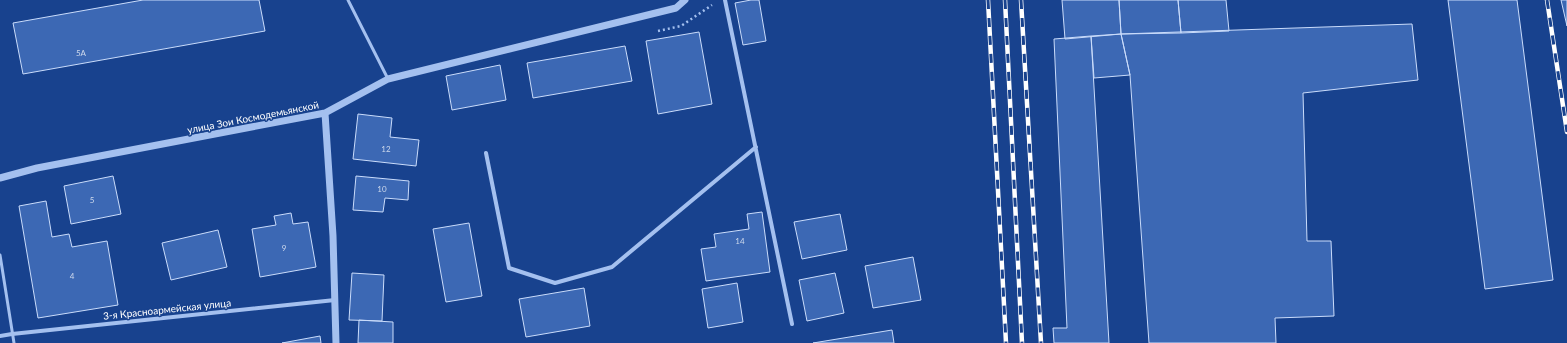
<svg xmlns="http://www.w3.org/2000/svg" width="1567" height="343" viewBox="0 0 1567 343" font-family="Lato,sans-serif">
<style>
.building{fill:#3c68b4;stroke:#cadcfb}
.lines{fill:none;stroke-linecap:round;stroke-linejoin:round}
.path{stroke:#a4c0ef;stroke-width:2.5;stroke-dasharray:2 3;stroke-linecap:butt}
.service{stroke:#a4c0ef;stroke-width:3}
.minor{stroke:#a4c0ef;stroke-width:4}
.tertiary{stroke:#a4c0ef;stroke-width:7}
.rail-casing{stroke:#fff;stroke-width:4.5}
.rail{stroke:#18428e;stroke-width:3;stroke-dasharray:9;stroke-linecap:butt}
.labels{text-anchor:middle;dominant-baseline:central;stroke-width:3;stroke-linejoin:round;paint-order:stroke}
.number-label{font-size:8px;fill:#ced9ec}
.street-label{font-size:10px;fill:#fff;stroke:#18428e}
</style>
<rect width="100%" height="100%" fill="#18428e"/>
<path class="building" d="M 143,0 L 259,0 L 265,31 L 23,74 L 13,23 Z
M 751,0 L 759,0 L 766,41 L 743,45 L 735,3 Z
M 1062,0 L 1119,0 L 1121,34 L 1065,39 Z
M 1119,0 L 1178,0 L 1181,33 L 1121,34 Z
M 1178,0 L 1226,0 L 1229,31 L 1181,33 Z
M 1448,0 L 1517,0 L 1553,280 L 1485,289 Z
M 1561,0 L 1567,0 L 1567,26 Z
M 1412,24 L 1418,80 L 1303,93 L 1307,241 L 1331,241 L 1334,316 L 1275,318 L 1276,343 L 1149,343 L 1130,75 L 1121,34 Z
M 699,32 L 712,104 L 658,114 L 646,41 Z
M 1121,34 L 1130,75 L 1094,78 L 1091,36 Z
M 1091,36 L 1109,343 L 1054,343 L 1053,328 L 1067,328 L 1054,39 Z
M 625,46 L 632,81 L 533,98 L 527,63 Z
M 500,65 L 506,100 L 452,110 L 446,76 Z
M 358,114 L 392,118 L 390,137 L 419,140 L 416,166 L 353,159 Z
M 113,176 L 121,214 L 71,224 L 64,186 Z
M 356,176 L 409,181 L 408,200 L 385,198 L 383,212 L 353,210 Z
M 46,201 L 52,237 L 69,234 L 72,247 L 107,241 L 118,305 L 38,318 L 19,206 Z
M 762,212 L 770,272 L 706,281 L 701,249 L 716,247 L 714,234 L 749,229 L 747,214 Z
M 291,213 L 293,224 L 308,222 L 316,267 L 260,277 L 252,229 L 276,225 L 274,216 Z
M 840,214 L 847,250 L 802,259 L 794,222 Z
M 469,223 L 482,296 L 446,302 L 433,229 Z
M 218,230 L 227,267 L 171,280 L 162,243 Z
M 913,257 L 921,300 L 873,308 L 865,266 Z
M 352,273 L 384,275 L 382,321 L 349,320 Z
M 835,273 L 844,313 L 807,321 L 799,280 Z
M 737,283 L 743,322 L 708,328 L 702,289 Z
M 584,288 L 590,326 L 526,337 L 519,299 Z
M 359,320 L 393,322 L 393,343 L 358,343 Z
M 892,330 L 894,343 L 813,343 Z
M 320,336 L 321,343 L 282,343 Z"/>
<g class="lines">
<path class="path" d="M 658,31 L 681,26 L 712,5"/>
<path class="service" d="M 348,0 L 388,79
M 0,255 L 14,343"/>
<path class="minor" d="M 725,0 L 792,324
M 486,153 L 509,268 L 555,283 L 612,267 L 756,147
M 0,336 L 12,334 L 335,300"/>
<path class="tertiary" d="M 325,113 L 333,236 L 336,343
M 0,178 L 37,168 L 325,113 L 388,79 L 676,8 L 685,0"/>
<g class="rail-casing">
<path id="rail" d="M 988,0 L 1006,343
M 1005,0 L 1022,343
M 1021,0 L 1041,343
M 1547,0 L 1567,132"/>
</g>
<use href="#rail" class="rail"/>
</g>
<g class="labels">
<g class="number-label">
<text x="81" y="53">5А</text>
<text x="386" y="149">12</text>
<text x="382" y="189">10</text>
<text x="92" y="200">5</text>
<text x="740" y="241">14</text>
<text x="284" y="248">9</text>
<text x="72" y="276">4</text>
</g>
<g class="street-label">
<text transform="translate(253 117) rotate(-11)">улица Зои Космодемьянской</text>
<text transform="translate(167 309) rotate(-6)">3-я Красноармейская улица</text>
</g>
</g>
</svg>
